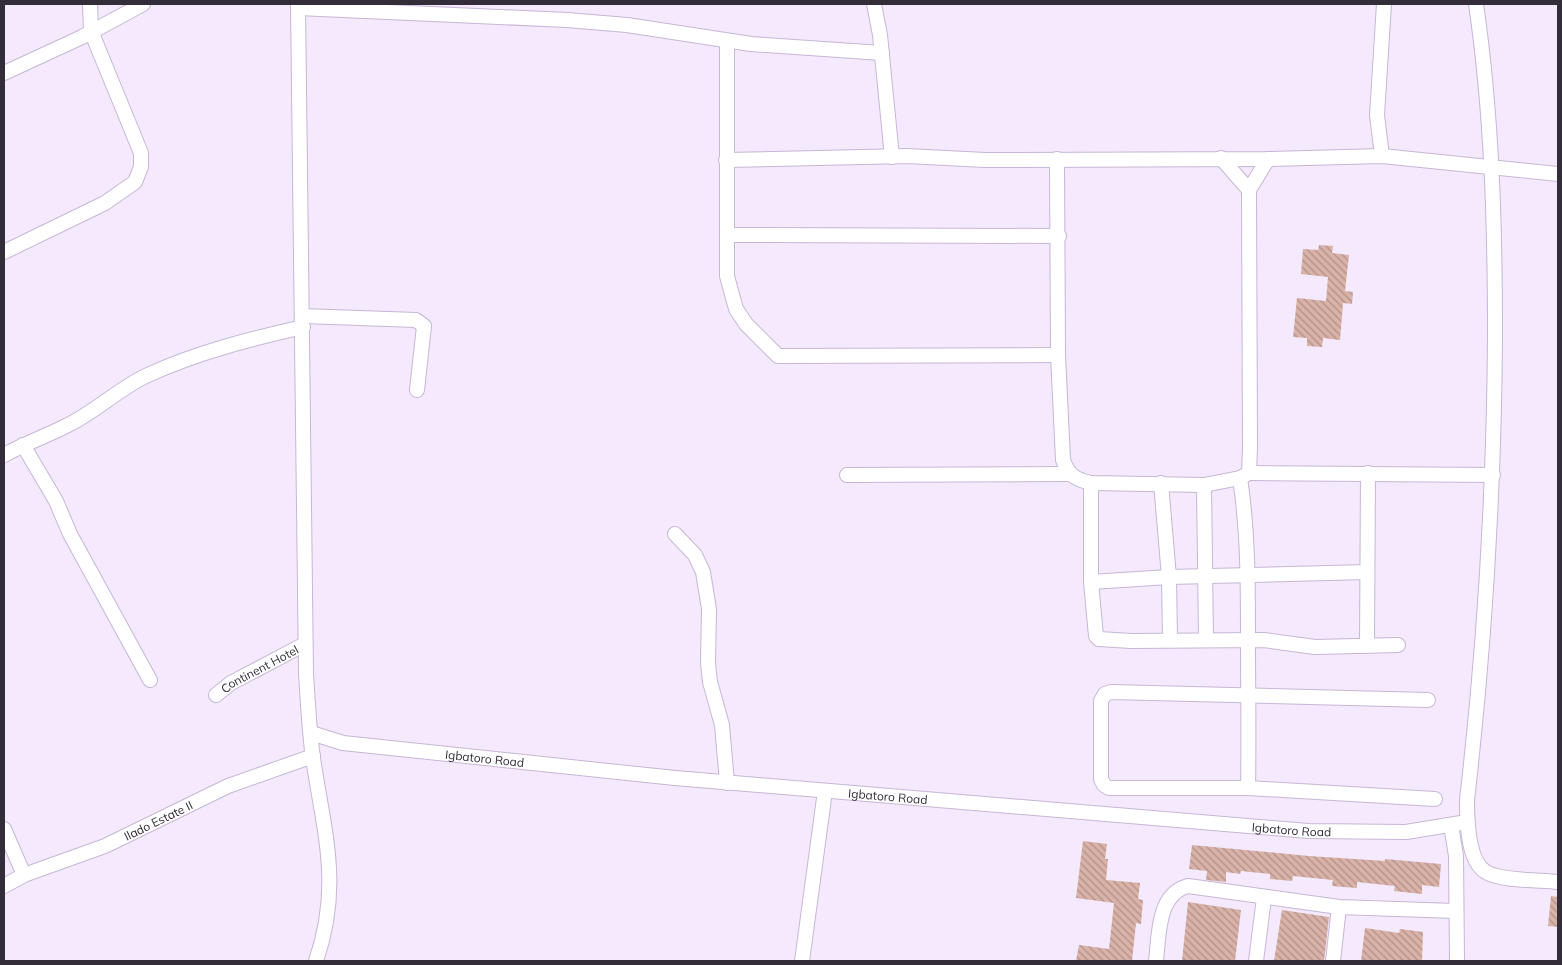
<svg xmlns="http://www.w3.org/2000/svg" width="1562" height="965" viewBox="0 0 1562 965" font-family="Mulish,sans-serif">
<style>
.building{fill:url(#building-back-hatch)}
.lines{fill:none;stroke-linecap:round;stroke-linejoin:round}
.minor-casing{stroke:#c7b6d6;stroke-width:16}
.minor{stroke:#fff;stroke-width:14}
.labels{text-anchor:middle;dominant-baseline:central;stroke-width:4;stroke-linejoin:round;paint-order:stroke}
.street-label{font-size:12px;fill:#332d39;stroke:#f4e9fd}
</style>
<defs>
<pattern id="building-back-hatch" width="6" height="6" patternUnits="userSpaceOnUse" patternTransform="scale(1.25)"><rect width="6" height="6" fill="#d9b2a8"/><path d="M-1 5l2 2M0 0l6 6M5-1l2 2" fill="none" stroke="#b1918a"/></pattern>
</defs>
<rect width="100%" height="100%" fill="#f4e9fd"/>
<path class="building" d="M 1319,245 L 1333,246 L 1332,253 L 1349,255 L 1345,291 L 1353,292 L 1352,304 L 1343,303 L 1340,340 L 1323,338 L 1322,347 L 1307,346 L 1307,338 L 1293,337 L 1297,298 L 1326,301 L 1328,277 L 1301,274 L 1303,249 L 1318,250 Z
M 1083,841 L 1107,844 L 1105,859 L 1108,859 L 1106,880 L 1140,883 L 1138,899 L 1143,900 L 1141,924 L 1136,923 L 1132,961 L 1076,961 L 1079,945 L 1109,949 L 1114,903 L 1076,898 Z
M 1192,845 L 1309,856 L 1385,861 L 1385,859 L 1441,864 L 1439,887 L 1422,885 L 1422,894 L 1394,891 L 1395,886 L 1357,882 L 1357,888 L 1332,886 L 1333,880 L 1293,876 L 1292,881 L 1270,879 L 1270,874 L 1241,871 L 1240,874 L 1226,872 L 1226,882 L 1206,880 L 1207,871 L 1189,869 Z
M 1551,896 L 1558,897 L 1558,927 L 1548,926 Z
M 1188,902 L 1241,910 L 1235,961 L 1182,961 Z
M 1282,910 L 1329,917 L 1324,961 L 1274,961 Z
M 1365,928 L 1399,933 L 1400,929 L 1423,932 L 1422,961 L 1361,961 Z"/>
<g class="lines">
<g class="minor-casing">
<g id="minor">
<path d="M 298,4 L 306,674 C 308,702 309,730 313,758 C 324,833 342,885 316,961"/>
<path d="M 874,4 L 880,35 L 892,157"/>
<path d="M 1476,4 C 1492,114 1495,225 1495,336 C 1494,493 1485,644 1467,800 C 1467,819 1467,861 1486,872 C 1500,881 1540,880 1558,882"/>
<path d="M 298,8 L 567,20 L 627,25 L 751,44 L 882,53"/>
<path d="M 727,41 L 727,276 L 736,309 L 746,324 L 778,356 L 1058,355"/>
<path d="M 4,73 L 82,37 L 143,4"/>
<path d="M 1382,156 L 1377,115 L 1384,4"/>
<path d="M 1221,158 L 1249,190"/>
<path d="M 1057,159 L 1058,355 L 1063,460 C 1069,476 1075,479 1091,483 L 1204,485 L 1240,478"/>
<path d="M 726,160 L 907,156 L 985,160 L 1268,159 L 1382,156 L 1558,174"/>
<path d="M 727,235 L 1059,236"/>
<path d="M 4,252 L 105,203 L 135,182 L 141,167 L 141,153 L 91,31 L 90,4"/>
<path d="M 303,316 L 416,320 L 424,326 L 417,390"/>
<path d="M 23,445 L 56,501 L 70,534 L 150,680"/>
<path d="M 4,455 C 24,444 46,436 66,426 C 96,412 120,387 150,374 C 199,352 250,339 303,327"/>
<path d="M 1249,473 L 1493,475"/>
<path d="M 847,475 L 1069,474"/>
<path d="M 1091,483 L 1091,582 L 1096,636 L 1099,639 L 1131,641 L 1264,640 L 1315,647 L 1398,645"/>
<path d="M 1161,483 L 1169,577 L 1170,640"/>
<path d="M 1204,485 L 1206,639"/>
<path d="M 675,534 L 695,555 L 703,572 L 709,609 L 708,663 L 710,682 L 722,725 L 727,783"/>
<path d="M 1091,582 L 1169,577 L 1367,572"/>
<path d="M 1367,646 L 1368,473"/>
<path id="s1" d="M 216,695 L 231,683 L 305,644"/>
<path d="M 1428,700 L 1111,692 L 1105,694 L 1101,701 L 1101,779 L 1104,785 L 1109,788 L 1248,788 L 1435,799"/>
<path id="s2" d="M 311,733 L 343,743 L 675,778 L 1308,831 L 1406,832 L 1467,822"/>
<path d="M 1248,788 C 1249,738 1248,688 1248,638 C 1248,584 1248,531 1240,478 L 1249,473 L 1250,448 L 1249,190 L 1268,159"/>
<path d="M 1451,825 L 1456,856 L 1457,961"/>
<path d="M 4,829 L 24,875"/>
<path id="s3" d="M 4,886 L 24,875 L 105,846 L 228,786 L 313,756"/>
<path d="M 802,961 L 825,791"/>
<path d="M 1156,961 C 1159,936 1157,894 1188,886 L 1339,907 L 1455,911"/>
<path d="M 1256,961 L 1264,898"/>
<path d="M 1333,961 L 1339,907"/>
</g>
</g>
<use href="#minor" class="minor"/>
</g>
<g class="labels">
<g class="street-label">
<text stroke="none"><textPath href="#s1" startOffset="51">Continent Hotel</textPath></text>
<text stroke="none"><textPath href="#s2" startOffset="176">Igbatoro Road</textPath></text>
<text stroke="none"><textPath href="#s2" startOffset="581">Igbatoro Road</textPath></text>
<text stroke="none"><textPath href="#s3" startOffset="168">Ilado Estate II</textPath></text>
<text stroke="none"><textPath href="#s2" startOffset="986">Igbatoro Road</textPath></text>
</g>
</g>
<rect width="1562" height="965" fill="none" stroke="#332d39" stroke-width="10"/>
</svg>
